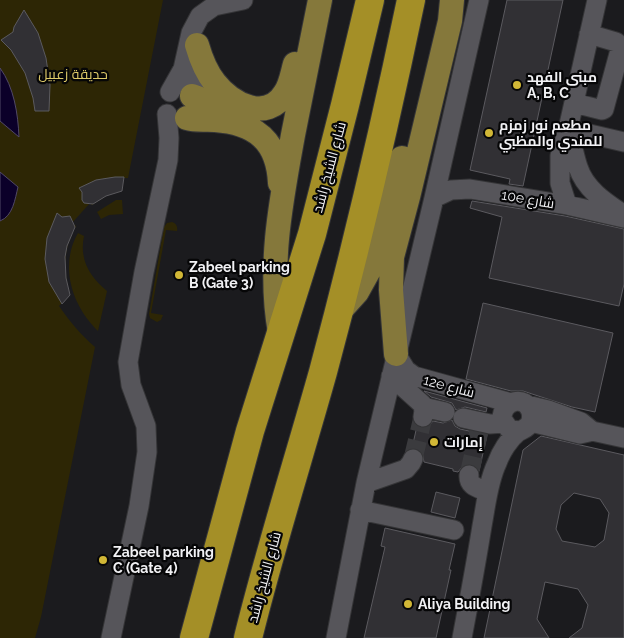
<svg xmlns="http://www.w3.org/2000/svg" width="624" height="638" viewBox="0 0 624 638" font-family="Raleway,Cairo,sans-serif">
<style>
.green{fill:#2d2605}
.water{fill:#0b0029;stroke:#504866}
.building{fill:#313034;stroke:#5b5a5f;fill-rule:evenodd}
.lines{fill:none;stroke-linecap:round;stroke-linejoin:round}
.minor-tunnel{stroke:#3b3b3e;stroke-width:19;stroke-dasharray:19 9;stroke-linecap:butt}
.minor-casing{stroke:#353537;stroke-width:21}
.major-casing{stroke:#353537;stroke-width:26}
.highway-casing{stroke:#353537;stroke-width:30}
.minor{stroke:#56555a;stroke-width:19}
.major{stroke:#85783b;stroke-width:24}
.highway{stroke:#a48f27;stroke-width:28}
.poi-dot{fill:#d1b736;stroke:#060607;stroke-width:2}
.labels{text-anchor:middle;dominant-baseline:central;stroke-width:4.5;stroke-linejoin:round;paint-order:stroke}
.park-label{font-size:14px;fill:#deca69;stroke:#060607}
.poi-label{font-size:14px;font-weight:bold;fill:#f1f1f4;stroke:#060607;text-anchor:start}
.street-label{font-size:14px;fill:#f1f1f4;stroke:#060607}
</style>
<rect width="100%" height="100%" fill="#1b1b1e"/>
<path class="green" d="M 0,0 L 163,0 L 128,178 L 124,178 L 122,191 L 106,196 L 92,205 L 90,203 L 72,223 L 76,226 C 63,249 63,269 70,295 L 59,306 C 70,322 81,335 95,347 L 41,617 L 35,638 L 0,638 Z
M 116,200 L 122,200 L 123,214 L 109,215 L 101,219 L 97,212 Z
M 172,222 C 176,223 178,227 177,231 L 166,230 L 151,313 L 163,315 L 161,320 L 157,322 L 150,318 L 149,314 L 164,227 L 167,223 Z
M 78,233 L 84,236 C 79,260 90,277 107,291 L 98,331 C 72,306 59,266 78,233 Z"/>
<path class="water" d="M 0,68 C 14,87 18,114 19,137 L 0,121 Z
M 0,172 L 18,187 C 15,199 13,216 0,221 Z"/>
<path class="building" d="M 507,0 L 563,0 L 523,186 L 509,184 L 510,179 L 470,170 Z
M 24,10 L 38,33 L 46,58 L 50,85 L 49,111 L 35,111 L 33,98 L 25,73 L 11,50 L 1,40 L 13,32 L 14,27 Z
M 115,177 L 124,177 L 122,191 L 106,196 L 93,204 L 84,203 L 82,200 L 82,192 L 79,188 L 96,180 Z
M 472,201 L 565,216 L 624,229 L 624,284 L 619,306 L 489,278 L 502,217 L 470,208 Z
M 57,213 L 62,217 L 70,216 L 75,227 L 67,246 L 65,257 L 66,278 L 70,295 L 62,304 L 49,282 L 45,259 L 47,238 Z
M 483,303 L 613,333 L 595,412 L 572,407 L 523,391 L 511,391 L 466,379 Z
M 424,391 L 487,408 L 486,412 L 465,407 L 456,410 L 452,403 L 431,397 Z
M 452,420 L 455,426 L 460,429 L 487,435 L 479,471 L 475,465 L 468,464 L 463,466 L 458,472 L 453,471 L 453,469 L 424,462 L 422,452 L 418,449 L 412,448 L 417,426 L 427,428 L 433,421 L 443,423 Z
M 541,436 L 624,455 L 624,638 L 569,638 L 582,628 L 588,605 L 578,589 L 545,582 L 537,619 L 549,638 L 484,638 L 523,450 ZM 574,493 L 600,499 L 609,513 L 604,540 L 595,547 L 562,541 L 556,529 L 561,505 Z
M 436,492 L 460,498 L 455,518 L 431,512 Z
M 385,528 L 455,544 L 449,570 L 451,570 L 436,638 L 364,638 L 385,547 L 381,546 Z"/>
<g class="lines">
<path class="minor-tunnel" d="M 413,459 L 423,417
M 469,475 L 479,431"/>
<g class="minor-casing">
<path id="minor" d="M 170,92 L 183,69 L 191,33 L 200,16 L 214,6 L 243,0
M 191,94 L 194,84 L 196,51
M 574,103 L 602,110 L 604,109 L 620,50 L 619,45 L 616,42 L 589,34
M 568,129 C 572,142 574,155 578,167 C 585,189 605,202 623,214
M 568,129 L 624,142
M 434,198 L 451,190 L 470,189 L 567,205 L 624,218
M 567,205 L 560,183 L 560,156 L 568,129 L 597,0
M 396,354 L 406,370 L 414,376 L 511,403
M 391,376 L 422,404 L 424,410 L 423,417
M 527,405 L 548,410 L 581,422 L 592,431 L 624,438
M 423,407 L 445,412
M 463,418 L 490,424 L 504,423
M 531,422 L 580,434 L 589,432
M 469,475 C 468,487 479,488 488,492
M 366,483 L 406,469 L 411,463 L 413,459
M 360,510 L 454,530
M 111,638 L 139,506 L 147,452 L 146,426 L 131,385 L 128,362 L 144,272 L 168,160 L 169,138 L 167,114
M 336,638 L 366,483 L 434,198 L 479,0
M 462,638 C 469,601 476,563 482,526 C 486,505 488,482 497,463 C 501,452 509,439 518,432 C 522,430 525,429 528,426 C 532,422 532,417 531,412 C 526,394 502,400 502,419 L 509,429 L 519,431"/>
</g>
<g class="major-casing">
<path id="major" d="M 197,45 C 201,59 206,72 215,83 C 231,104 267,123 285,93 C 291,84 292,74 295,64
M 192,96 L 230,110 L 239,111
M 187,118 C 197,121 206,119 215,120 C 256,123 278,141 280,183
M 339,312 L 357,292 L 372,265 L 402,158
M 280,333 C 268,266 281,201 293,135 C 302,90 311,45 320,0
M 396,354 L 391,290 L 392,257 L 408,197 L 450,21 L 452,0"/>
</g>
<g class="highway-casing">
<path id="highway" d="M 194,638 L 250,431 L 312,234 L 345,105 L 370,0
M 248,638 C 270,549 298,461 323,372 C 356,249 385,125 411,0"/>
</g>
<use href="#minor" class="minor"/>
<use href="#major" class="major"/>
<use href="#highway" class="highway"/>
</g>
<g class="poi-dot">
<circle cx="517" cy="85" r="5"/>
<circle cx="489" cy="133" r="5"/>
<circle cx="179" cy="275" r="5"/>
<circle cx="434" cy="442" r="5"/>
<circle cx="103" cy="560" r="5"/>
<circle cx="408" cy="604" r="5"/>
</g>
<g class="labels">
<g class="park-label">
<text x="73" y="74">حديقة زعبيل</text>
</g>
<g class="poi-label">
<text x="527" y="77">مبنى الفهد<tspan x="527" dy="16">A, B, C</tspan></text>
<text x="499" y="125">مطعم نور زمزم<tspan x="499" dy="16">للمندي والمظبي</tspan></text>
<text x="189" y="267">Zabeel parking<tspan x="189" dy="16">B (Gate 3)</tspan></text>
<text x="444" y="442">إمارات</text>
<text x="113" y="552">Zabeel parking<tspan x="113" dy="16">C (Gate 4)</tspan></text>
<text x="418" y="604">Aliya Building</text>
</g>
<g class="street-label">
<text transform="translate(329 167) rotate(-75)">شارع الشيخ راشد</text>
<text transform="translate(528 199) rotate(10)">10e شارع</text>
<text transform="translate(449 386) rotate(15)">12e شارع</text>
<text transform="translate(264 577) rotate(-75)">شارع الشيخ راشد</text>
</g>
</g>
</svg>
